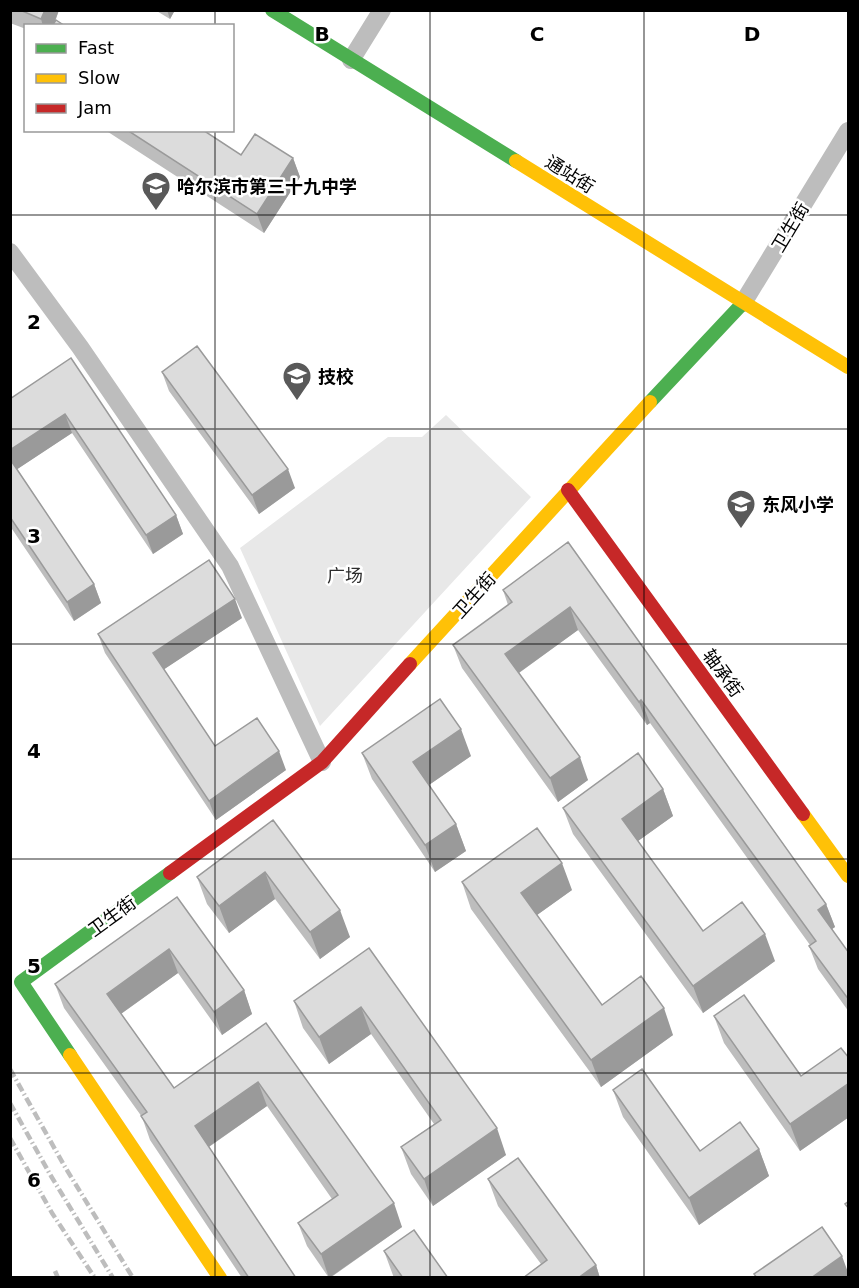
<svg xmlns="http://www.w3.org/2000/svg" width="859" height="1288" viewBox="0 0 859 1288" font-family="'DejaVu Sans','Noto Sans SC',sans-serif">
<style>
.green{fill:#e8e8e8}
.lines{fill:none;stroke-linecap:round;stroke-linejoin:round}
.street{stroke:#bdbdbd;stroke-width:18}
.fast{stroke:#4caf50;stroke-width:14}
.slow{stroke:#ffc107;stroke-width:14}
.jam{stroke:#c62828;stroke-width:14}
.rail{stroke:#bdbdbd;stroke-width:4.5;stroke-dasharray:9 3 1.5 3;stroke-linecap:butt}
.wall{fill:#bdbdbd}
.shaded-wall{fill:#9a9a9a}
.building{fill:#dcdcdc;stroke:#9a9a9a;stroke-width:1.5}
.grid{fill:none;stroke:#000;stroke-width:1.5;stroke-opacity:0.55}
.labels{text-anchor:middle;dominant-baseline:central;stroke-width:5;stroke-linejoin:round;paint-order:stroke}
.street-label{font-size:18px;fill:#000;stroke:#fff}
.poi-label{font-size:18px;font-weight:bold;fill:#000;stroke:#fff;text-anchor:start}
.park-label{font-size:18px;fill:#2d2d2d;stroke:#fff}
.grid-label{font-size:20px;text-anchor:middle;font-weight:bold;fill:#000;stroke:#fff;stroke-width:5;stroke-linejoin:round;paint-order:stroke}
</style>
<rect width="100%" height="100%" fill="#fff"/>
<path class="green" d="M 446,415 L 531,497 L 320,726 L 240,548 L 388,437 L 422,437 Z"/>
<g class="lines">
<path class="street" d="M 351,60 L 382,10
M 10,252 L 80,347 L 230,566 L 322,762
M 743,303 L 848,131"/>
<path class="fast" d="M 272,10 L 516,161
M 650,402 L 743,303
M 70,1055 L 21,982 L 170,873"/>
<path class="slow" d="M 516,161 L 848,367
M 410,664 L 650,402
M 803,814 L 848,876
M 70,1055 L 220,1278"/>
<path class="jam" d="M 568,490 L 803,814
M 170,873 L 322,762 L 410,664"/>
<path class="rail" d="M 10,1069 L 65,1167 L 133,1278
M 10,1103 L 51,1176 L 113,1278
M 10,1138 L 52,1213 L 95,1278
M 55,1271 L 58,1278"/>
</g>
<path class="wall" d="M 10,10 L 59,10 L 55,22 L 65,26 L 26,26 L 26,29 L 10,23 Z
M 155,10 L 175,10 L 170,19 Z
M 105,130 L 203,130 L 241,155 L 293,158 L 300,177 L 264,233 Z
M 71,358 L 176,515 L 183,534 L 153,554 L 72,433 L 17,469 L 94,584 L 101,603 L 74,621 L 10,526 L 10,399 Z
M 162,372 L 295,488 L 259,514 L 169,391 Z
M 568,542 L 826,904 L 835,927 L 832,929 L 849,953 L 849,1012 L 818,969 L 809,946 L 810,945 L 650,723 L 647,725 L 578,630 L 519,673 L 588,780 L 558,802 L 462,668 L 453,645 L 508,605 L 503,590 Z
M 242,618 L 164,669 L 215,746 L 286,770 L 216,820 L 105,653 L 98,634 Z
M 362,753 L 471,756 L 429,785 L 456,824 L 466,851 L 435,872 L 372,779 Z
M 663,789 L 673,816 L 638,841 L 703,931 L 775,961 L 703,1013 L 573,834 L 563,808 Z
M 273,820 L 350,937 L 320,959 L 275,899 L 229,933 L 207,904 L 197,877 Z
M 462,882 L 572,890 L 537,915 L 602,1005 L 673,1035 L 601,1087 L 471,909 Z
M 177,897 L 244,990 L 252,1014 L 222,1035 L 178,973 L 121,1014 L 174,1088 L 266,1023 L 402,1227 L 330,1278 L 329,1278 L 307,1246 L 298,1223 L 332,1199 L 267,1106 L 209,1147 L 296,1278 L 242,1278 L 150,1140 L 142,1117 L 64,1008 L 55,984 Z
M 369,948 L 506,1155 L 433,1206 L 411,1174 L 401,1147 L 434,1124 L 371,1034 L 329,1064 L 303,1028 L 294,1001 Z
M 714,1016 L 801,1076 L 849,1058 L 849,1117 L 800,1151 L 724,1043 Z
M 613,1090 L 700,1151 L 759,1149 L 769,1176 L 699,1225 L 623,1117 Z
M 488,1179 L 596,1265 L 600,1278 L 523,1278 L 541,1264 L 498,1206 Z
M 384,1251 L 448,1278 L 394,1278 Z"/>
<path class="shaded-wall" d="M 45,10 L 59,10 L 53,26 L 43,26 L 41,19 Z
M 167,10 L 175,10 L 170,19 Z
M 293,158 L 300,177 L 264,233 L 257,214 Z
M 65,414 L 72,433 L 13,472 L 10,465 L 10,450 Z
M 288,469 L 295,488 L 259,514 L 252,495 Z
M 176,515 L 183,534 L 153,554 L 146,535 Z
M 94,584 L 101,603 L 74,621 L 67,602 Z
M 235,599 L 242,618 L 160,672 L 153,653 Z
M 570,607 L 578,630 L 513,677 L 505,654 Z
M 641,700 L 650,723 L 647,725 L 639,702 Z
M 461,729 L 471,756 L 423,789 L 413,762 Z
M 279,751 L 286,770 L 216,820 L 209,801 Z
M 580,757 L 588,780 L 558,802 L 550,778 Z
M 663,789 L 673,816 L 631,846 L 622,819 Z
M 456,824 L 466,851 L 435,872 L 425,845 Z
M 562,863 L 572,890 L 530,920 L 521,893 Z
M 265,872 L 275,899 L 229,933 L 219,906 Z
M 826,904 L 835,927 L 826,933 L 818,910 Z
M 340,910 L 350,937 L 320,959 L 310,932 Z
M 765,934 L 775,961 L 703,1013 L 693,986 Z
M 169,949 L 178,973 L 115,1018 L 107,994 Z
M 244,990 L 252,1014 L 222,1035 L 214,1012 Z
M 361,1007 L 371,1034 L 329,1064 L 319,1037 Z
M 664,1008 L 673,1035 L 601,1087 L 591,1060 Z
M 258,1082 L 267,1106 L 204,1150 L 195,1126 Z
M 849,1083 L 849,1117 L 800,1151 L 790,1124 Z
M 497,1128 L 506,1155 L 433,1206 L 424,1179 Z
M 759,1149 L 769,1176 L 699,1225 L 689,1198 Z
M 394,1203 L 402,1227 L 329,1278 L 321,1254 Z
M 842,1256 L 849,1275 L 845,1278 L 811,1278 Z
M 596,1265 L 600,1278 L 578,1278 Z"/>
<path class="building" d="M 20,10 L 45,10 L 41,19 Z
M 56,20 L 65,26 L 52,26 Z
M 127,130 L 203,130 L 241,155 L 255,134 L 293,158 L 257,214 Z
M 197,346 L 288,469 L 252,495 L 162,372 Z
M 71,358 L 176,515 L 146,535 L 65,414 L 10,450 L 10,399 Z
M 10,459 L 94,584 L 67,602 L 10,517 Z
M 568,542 L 826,904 L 818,910 L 849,953 L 849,1000 L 809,946 L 816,941 L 641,700 L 639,702 L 570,607 L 505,654 L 580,757 L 550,778 L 453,645 L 512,602 L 503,590 Z
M 209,560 L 235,599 L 153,653 L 215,746 L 257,718 L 279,751 L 209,801 L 98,634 Z
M 440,699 L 461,729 L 413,762 L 456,824 L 425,845 L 362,753 Z
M 638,753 L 663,789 L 622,819 L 703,931 L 742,902 L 765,934 L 693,986 L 563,808 Z
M 273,820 L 340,910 L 310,932 L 265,872 L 219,906 L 197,877 Z
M 537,828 L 562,863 L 521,893 L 602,1005 L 641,976 L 664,1008 L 591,1060 L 462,882 Z
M 177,897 L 244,990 L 214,1012 L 169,949 L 107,994 L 174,1088 L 266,1023 L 394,1203 L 321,1254 L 298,1223 L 338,1195 L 258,1082 L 195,1126 L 296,1278 L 249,1278 L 141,1116 L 147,1112 L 55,984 Z
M 369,948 L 497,1128 L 424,1179 L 401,1147 L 441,1120 L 361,1007 L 319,1037 L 294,1001 Z
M 744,995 L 801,1076 L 841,1048 L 849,1058 L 849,1083 L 790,1124 L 714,1016 Z
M 642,1069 L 700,1151 L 740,1122 L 759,1149 L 689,1198 L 613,1090 Z
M 518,1158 L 596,1265 L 578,1278 L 523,1278 L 547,1260 L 488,1179 Z
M 849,1201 L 849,1209 L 845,1204 Z
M 822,1227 L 842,1256 L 811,1278 L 757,1278 L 754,1274 Z
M 414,1230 L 448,1278 L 403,1278 L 384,1251 Z"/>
<path class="grid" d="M 215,10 L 215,26M 430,10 L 430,1278M 644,10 L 644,1278M 215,130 L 215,1278M 10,215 L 848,215M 10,429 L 848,429M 10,644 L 848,644M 10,859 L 848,859M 10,1073 L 848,1073"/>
<defs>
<g id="school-pin" transform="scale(1.5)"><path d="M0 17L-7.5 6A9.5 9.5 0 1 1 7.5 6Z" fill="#595959" stroke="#fff"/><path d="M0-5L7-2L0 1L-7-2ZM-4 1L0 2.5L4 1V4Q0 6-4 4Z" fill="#fff"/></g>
</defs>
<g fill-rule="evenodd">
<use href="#school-pin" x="156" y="186"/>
<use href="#school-pin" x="297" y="376"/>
<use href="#school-pin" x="741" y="504"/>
</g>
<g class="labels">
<g class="street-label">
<text transform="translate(570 174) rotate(32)">通站街</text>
<text transform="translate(790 227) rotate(-59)">卫生街</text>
<text transform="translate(474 595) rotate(-48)">卫生街</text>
<text transform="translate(723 673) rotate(54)">轴承街</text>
<text transform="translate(112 916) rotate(-36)">卫生街</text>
</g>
<g class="poi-label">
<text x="177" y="186">哈尔滨市第三十九中学</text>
<text x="318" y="376">技校</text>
<text x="762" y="504">东风小学</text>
</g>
<g class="park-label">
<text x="345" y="575">广场</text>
</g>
</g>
<g class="grid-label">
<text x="322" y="41">B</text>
<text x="537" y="41">C</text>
<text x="752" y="41">D</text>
<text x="34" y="329">2</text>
<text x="34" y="543">3</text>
<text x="34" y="758">4</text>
<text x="34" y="973">5</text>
<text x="34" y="1187">6</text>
</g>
<rect width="859" height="1288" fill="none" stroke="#000000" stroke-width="24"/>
<rect x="24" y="24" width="210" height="108" fill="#ffffff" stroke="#999999" stroke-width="1.5"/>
<rect x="36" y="44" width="30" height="9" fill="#4caf50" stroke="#999999" stroke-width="1.5"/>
<text x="78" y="54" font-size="18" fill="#000000">Fast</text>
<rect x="36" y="74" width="30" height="9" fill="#ffc107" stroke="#999999" stroke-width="1.5"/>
<text x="78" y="84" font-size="18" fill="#000000">Slow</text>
<rect x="36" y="104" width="30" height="9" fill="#c62828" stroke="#999999" stroke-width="1.5"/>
<text x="78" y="114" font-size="18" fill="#000000">Jam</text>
</svg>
